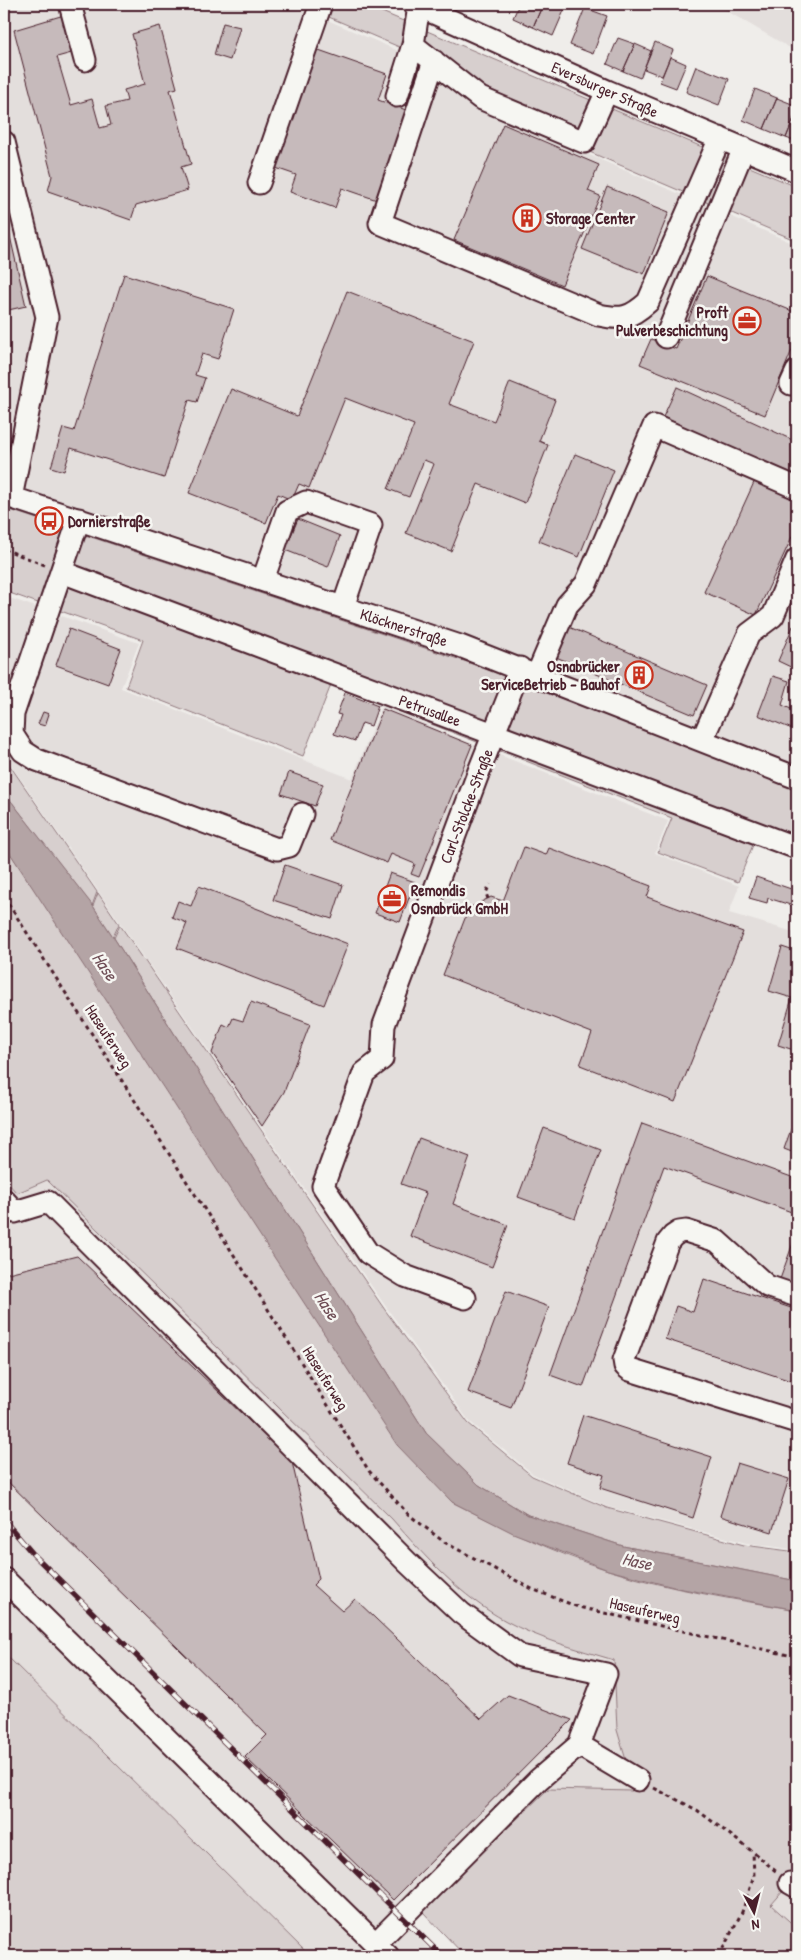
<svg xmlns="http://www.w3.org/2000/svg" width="801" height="1960" viewBox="0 0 801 1960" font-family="'Patrick Hand',sans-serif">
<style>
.built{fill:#e3dedc}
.green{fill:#d7cfce;stroke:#90777c}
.water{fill:#b4a4a5;stroke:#8a6f74}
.building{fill:#c6babb;stroke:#4a1f2b}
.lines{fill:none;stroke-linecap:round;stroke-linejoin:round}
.minor-casing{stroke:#4a1f2b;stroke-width:25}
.path{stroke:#4a1f2b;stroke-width:3;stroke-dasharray:4 4;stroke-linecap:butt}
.minor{stroke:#f6f6f2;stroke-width:21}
.rail-casing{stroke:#4a1f2b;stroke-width:5.5}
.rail{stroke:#f6f6f2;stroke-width:4;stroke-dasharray:11;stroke-linecap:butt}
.labels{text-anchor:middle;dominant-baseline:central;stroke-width:5;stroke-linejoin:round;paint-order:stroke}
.street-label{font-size:16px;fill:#4a1f2b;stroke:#f6f6f2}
.poi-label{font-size:16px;font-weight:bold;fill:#4a1f2b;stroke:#f6f6f2;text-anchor:start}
.water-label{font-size:18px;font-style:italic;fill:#6f4e56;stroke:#f6f6f2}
</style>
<rect width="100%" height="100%" fill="#efedea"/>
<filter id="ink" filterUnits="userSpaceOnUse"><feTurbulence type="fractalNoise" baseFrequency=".02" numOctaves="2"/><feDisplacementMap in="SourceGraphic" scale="10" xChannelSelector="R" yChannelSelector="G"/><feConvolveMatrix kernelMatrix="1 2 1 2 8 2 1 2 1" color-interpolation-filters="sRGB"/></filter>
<g filter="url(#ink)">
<path class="built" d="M 4,4 L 256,4 L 309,12 L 408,55 L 479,107 L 797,245 L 797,786 L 468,659 L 4,506 Z
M 715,4 L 797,4 L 797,52 Z
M 4,596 L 139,643 L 121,688 L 352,779 L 382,705 L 474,745 L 668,821 L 655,853 L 739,886 L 729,913 L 797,933 L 797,1550 L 746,1543 L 608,1507 L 533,1474 L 469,1421 L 386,1307 L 4,755 Z
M 4,1179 L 17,1193 L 47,1180 L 392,1519 L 422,1553 L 546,1639 L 614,1660 L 617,1730 L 641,1776 L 632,1791 L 548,1789 L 407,1926 L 436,1956 L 310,1956 L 4,1653 Z
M 797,1875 L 797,1928 L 771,1905 Z"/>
<path class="green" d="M 277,4 L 363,4 L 797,187 L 797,241 L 480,105 L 411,52 L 310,9 Z
M 4,508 L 467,662 L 797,789 L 797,855 L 755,840 L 738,882 L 658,852 L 672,818 L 331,685 L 303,756 L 126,687 L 143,640 L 4,591 Z
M 4,757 L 97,892 L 92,906 L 4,792 Z
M 4,844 L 452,1502 C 502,1527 554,1553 608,1570 C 669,1590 734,1599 797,1610 L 797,1875 L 771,1905 L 797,1928 L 797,1956 L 729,1956 L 725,1951 L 713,1953 L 712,1956 L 465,1956 L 422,1911 L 548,1789 L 632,1791 L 641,1776 L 626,1760 L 617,1730 L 614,1660 C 577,1649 539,1639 506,1621 C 461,1597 425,1557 392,1519 L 47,1180 L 17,1193 L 4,1179 Z
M 98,893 L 119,924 L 113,937 L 93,906 Z
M 120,925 L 385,1310 L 468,1423 L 532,1476 L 607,1508 L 744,1545 L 797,1552 L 797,1581 L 623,1546 L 528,1515 L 479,1485 L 426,1433 L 114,938 Z
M 4,1653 L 310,1956 L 4,1956 Z"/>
<path class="water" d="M 4,792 L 93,906 L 114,938 L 426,1433 L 479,1485 L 528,1515 L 623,1546 L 797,1581 L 797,1610 L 677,1588 L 608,1570 L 513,1533 L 452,1502 L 397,1445 L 4,844 Z"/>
<path class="building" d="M 519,4 L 543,4 L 533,27 L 513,18 Z
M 543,4 L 560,4 L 566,6 L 553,36 L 533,27 Z
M 585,8 L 607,16 L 593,54 L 570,45 Z
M 64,15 L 75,52 L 57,57 L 71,105 L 92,99 L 100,128 L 111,125 L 106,106 L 127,101 L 124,90 L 145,84 L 132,34 L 160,26 L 177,88 L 170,90 L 191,164 L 181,167 L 188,190 L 136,205 L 131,220 L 48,191 L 52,176 L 14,30 Z
M 223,23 L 240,27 L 230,60 L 214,55 Z
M 618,38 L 635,44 L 623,71 L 607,64 Z
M 655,42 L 673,50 L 662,76 L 644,69 Z
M 635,44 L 651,51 L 640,78 L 623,71 Z
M 313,48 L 387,74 L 378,100 L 409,111 L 377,200 L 342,188 L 335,208 L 290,192 L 296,175 L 270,166 Z
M 670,57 L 686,64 L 676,88 L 660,82 Z
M 696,66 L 729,79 L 719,105 L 686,92 Z
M 755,89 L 777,98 L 764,129 L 743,120 Z
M 777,98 L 797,106 L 797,111 L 786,138 L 764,129 Z
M 797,111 L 797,142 L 786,138 Z
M 503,124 L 599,165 L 588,191 L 600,196 L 562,285 L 454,240 Z
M 607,187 L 669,212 L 644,274 L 582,249 Z
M 4,210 L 26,306 L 4,311 Z
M 124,274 L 234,309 L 218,359 L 202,354 L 195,375 L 205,378 L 197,402 L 189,400 L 164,478 L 71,448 L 64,471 L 51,467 L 63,428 L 74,431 Z
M 707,276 L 797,313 L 797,338 L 765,415 L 640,364 L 651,339 L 676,349 Z
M 347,291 L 474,341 L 449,404 L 494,421 L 510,382 L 555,400 L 539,441 L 548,445 L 525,503 L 478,484 L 451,551 L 406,533 L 434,464 L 424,460 L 409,497 L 388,489 L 414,425 L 345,398 L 309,488 L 299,484 L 292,500 L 278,494 L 266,523 L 189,493 L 231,389 L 297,416 Z
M 677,387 L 797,442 L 797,478 L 663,417 Z
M 575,454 L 614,470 L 579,557 L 539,541 Z
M 756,478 L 797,497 L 797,526 L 756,615 L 704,592 Z
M 298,519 L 340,536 L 328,567 L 285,550 Z
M 793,626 L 797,628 L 797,670 L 778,661 Z
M 569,627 L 707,685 L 694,715 L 556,657 Z
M 69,629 L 121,649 L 108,684 L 56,665 Z
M 773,676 L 789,681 L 782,705 L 791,709 L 797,699 L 797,731 L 758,715 Z
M 345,693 L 378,706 L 371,726 L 362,723 L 355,741 L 334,734 L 341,715 L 337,714 Z
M 383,709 L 472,745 L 419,877 L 411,874 L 415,864 L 391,854 L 387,863 L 330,840 Z
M 43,712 L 49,714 L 45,726 L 38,724 Z
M 289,772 L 323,784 L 315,806 L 281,794 Z
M 524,847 L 546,855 L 549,848 L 651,886 L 647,897 L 743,932 L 675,1102 L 580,1065 L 592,1033 L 443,975 L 469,908 L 491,897 L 503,901 Z
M 285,865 L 343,885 L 332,919 L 273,900 Z
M 390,873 L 415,882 L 400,922 L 375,913 Z
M 756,877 L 797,891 L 797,907 L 768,898 L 767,903 L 749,898 Z
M 199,886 L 348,944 L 324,1005 L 177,948 L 187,923 L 172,917 L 178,901 L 191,906 Z
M 782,947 L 797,952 L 797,1051 L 778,1045 L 792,998 L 769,991 Z
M 251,1002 L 310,1024 L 284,1092 L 262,1126 L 212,1053 L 223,1024 L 229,1027 L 233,1018 L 243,1021 Z
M 796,1115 L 797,1115 L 797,1154 L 784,1149 Z
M 642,1123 L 797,1179 L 797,1214 L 664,1166 L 583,1387 L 550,1375 Z
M 544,1128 L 601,1150 L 575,1218 L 518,1197 Z
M 419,1138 L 470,1157 L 453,1204 L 508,1225 L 492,1267 L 410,1236 L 426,1193 L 401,1184 Z
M 797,1232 L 797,1289 L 779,1282 Z
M 77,1256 L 292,1462 L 319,1579 L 313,1585 L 342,1611 L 355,1599 L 481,1719 L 508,1695 L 572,1720 L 393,1900 L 245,1757 L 267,1735 L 4,1478 L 4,1274 Z
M 704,1279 L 797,1310 L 797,1394 L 794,1393 L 797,1383 L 665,1339 L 676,1306 L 693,1312 Z
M 506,1291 L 549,1307 L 511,1408 L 468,1392 Z
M 583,1415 L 712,1457 L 693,1518 L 600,1488 L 604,1475 L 567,1463 Z
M 737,1463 L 789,1479 L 772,1532 L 720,1516 Z"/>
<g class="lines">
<g class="minor-casing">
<path id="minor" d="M 70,4 L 85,60
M 414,4 L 607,91 L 797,171
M 413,45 L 480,98 L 584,142 L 607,91
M 434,61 L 380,223 L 599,315 C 622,320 630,318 648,302 L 720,138
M 397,96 L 413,45 L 419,6
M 4,142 L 47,317 L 11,498
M 259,183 L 321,4
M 666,337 L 744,148
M 791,384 L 797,371
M 4,495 L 460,646 L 797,778
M 79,519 L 13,714 L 12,734 L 23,751 L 37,760 L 277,849 L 289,846 L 302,814
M 62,572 L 797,848
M 263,580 L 287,511 L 306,502 L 371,525 L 343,607
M 537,675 L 567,605 L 586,584 L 654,426 L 797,488
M 702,740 L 749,634 L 773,616 L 797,559
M 4,1200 L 15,1212 L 48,1202 L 408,1563 L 461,1613 L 520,1656 L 606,1674 L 579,1745 L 538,1780 L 375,1944
M 797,1296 L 767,1286 L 717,1241 L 686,1231 L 679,1232 L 673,1236 L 668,1242 L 624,1360 L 625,1366 L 630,1370 L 797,1422
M 465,1298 L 405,1276 L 368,1253 L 323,1186 L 364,1073 L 382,1059 L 384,1025 L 479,771 L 520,668
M 4,1579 L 388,1956
M 579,1745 L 638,1780
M 790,1883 L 797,1887"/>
</g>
<path class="path" d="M 4,549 L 45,565
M 4,897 L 241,1266 L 369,1471 L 408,1514 L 444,1542 L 532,1589 L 578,1607 L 797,1657
M 488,899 L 486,893 L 490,884
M 654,1788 L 697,1810 L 753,1852 L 778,1873
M 719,1956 L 742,1912 L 754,1876 L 753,1852"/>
<use href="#minor" class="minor"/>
<g class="rail-casing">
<path id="rail" d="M 4,1520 L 33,1554 L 442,1956"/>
</g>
<use href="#rail" class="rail"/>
</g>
</g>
<defs>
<g id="building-ring" transform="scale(1.4375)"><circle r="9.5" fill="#f6f6f2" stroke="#c8321e" stroke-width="1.5"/><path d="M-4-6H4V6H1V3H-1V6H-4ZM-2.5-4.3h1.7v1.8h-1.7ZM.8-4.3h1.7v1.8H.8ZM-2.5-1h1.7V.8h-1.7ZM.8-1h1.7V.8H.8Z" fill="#c8321e"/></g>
<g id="office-ring" transform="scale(1.4375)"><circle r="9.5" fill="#f6f6f2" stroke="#c8321e" stroke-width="1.5"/><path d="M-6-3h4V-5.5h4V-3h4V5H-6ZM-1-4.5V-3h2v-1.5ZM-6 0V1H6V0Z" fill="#c8321e"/></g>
<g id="bus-ring" transform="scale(1.4375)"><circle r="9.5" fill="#f6f6f2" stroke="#c8321e" stroke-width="1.5"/><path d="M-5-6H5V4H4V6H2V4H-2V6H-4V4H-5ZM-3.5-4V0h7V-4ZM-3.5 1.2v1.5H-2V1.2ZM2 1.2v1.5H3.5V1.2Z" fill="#c8321e"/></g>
</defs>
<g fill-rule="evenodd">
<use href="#building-ring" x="527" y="218"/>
<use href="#office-ring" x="747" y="321"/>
<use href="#bus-ring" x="49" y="521"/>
<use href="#building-ring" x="639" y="675"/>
<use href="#office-ring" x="392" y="899"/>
</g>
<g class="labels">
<g class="street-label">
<text transform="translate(605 89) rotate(24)">Eversburger Straße</text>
<text transform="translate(404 627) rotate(18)">Klöcknerstraße</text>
<text transform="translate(430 710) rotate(20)">Petrusallee</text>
<text transform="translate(466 806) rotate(-69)">Carl-Stolcke-Straße</text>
<text transform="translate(109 1036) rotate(57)">Haseuferweg</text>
<text transform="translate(326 1378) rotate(58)">Haseuferweg</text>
<text transform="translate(645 1610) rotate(13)">Haseuferweg</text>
</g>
<g class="poi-label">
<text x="546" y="218">Storage Center</text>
<text x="728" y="312" text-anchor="end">Proft<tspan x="728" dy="18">Pulverbeschichtung</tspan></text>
<text x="68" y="521">Dornierstraße</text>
<text x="620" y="666" text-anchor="end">Osnabrücker<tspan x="620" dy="18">ServiceBetrieb - Bauhof</tspan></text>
<text x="411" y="890">Remondis<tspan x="411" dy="18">Osnabrück GmbH</tspan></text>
</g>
<g class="water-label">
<text transform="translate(105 966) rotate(56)">Hase</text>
<text transform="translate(327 1305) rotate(57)">Hase</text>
<text transform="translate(637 1561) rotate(13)">Hase</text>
</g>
</g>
<rect width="801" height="1960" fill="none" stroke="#f6f6f2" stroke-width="20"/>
<rect x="10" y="10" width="781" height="1940" fill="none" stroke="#4a1f2b" stroke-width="2" filter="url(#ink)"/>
<g transform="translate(754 1912) rotate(173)" stroke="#f6f6f2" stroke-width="4" paint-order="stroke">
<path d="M0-4L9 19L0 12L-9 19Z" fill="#4a1f2b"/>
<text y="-8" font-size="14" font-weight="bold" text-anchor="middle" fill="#4a1f2b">N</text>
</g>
</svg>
